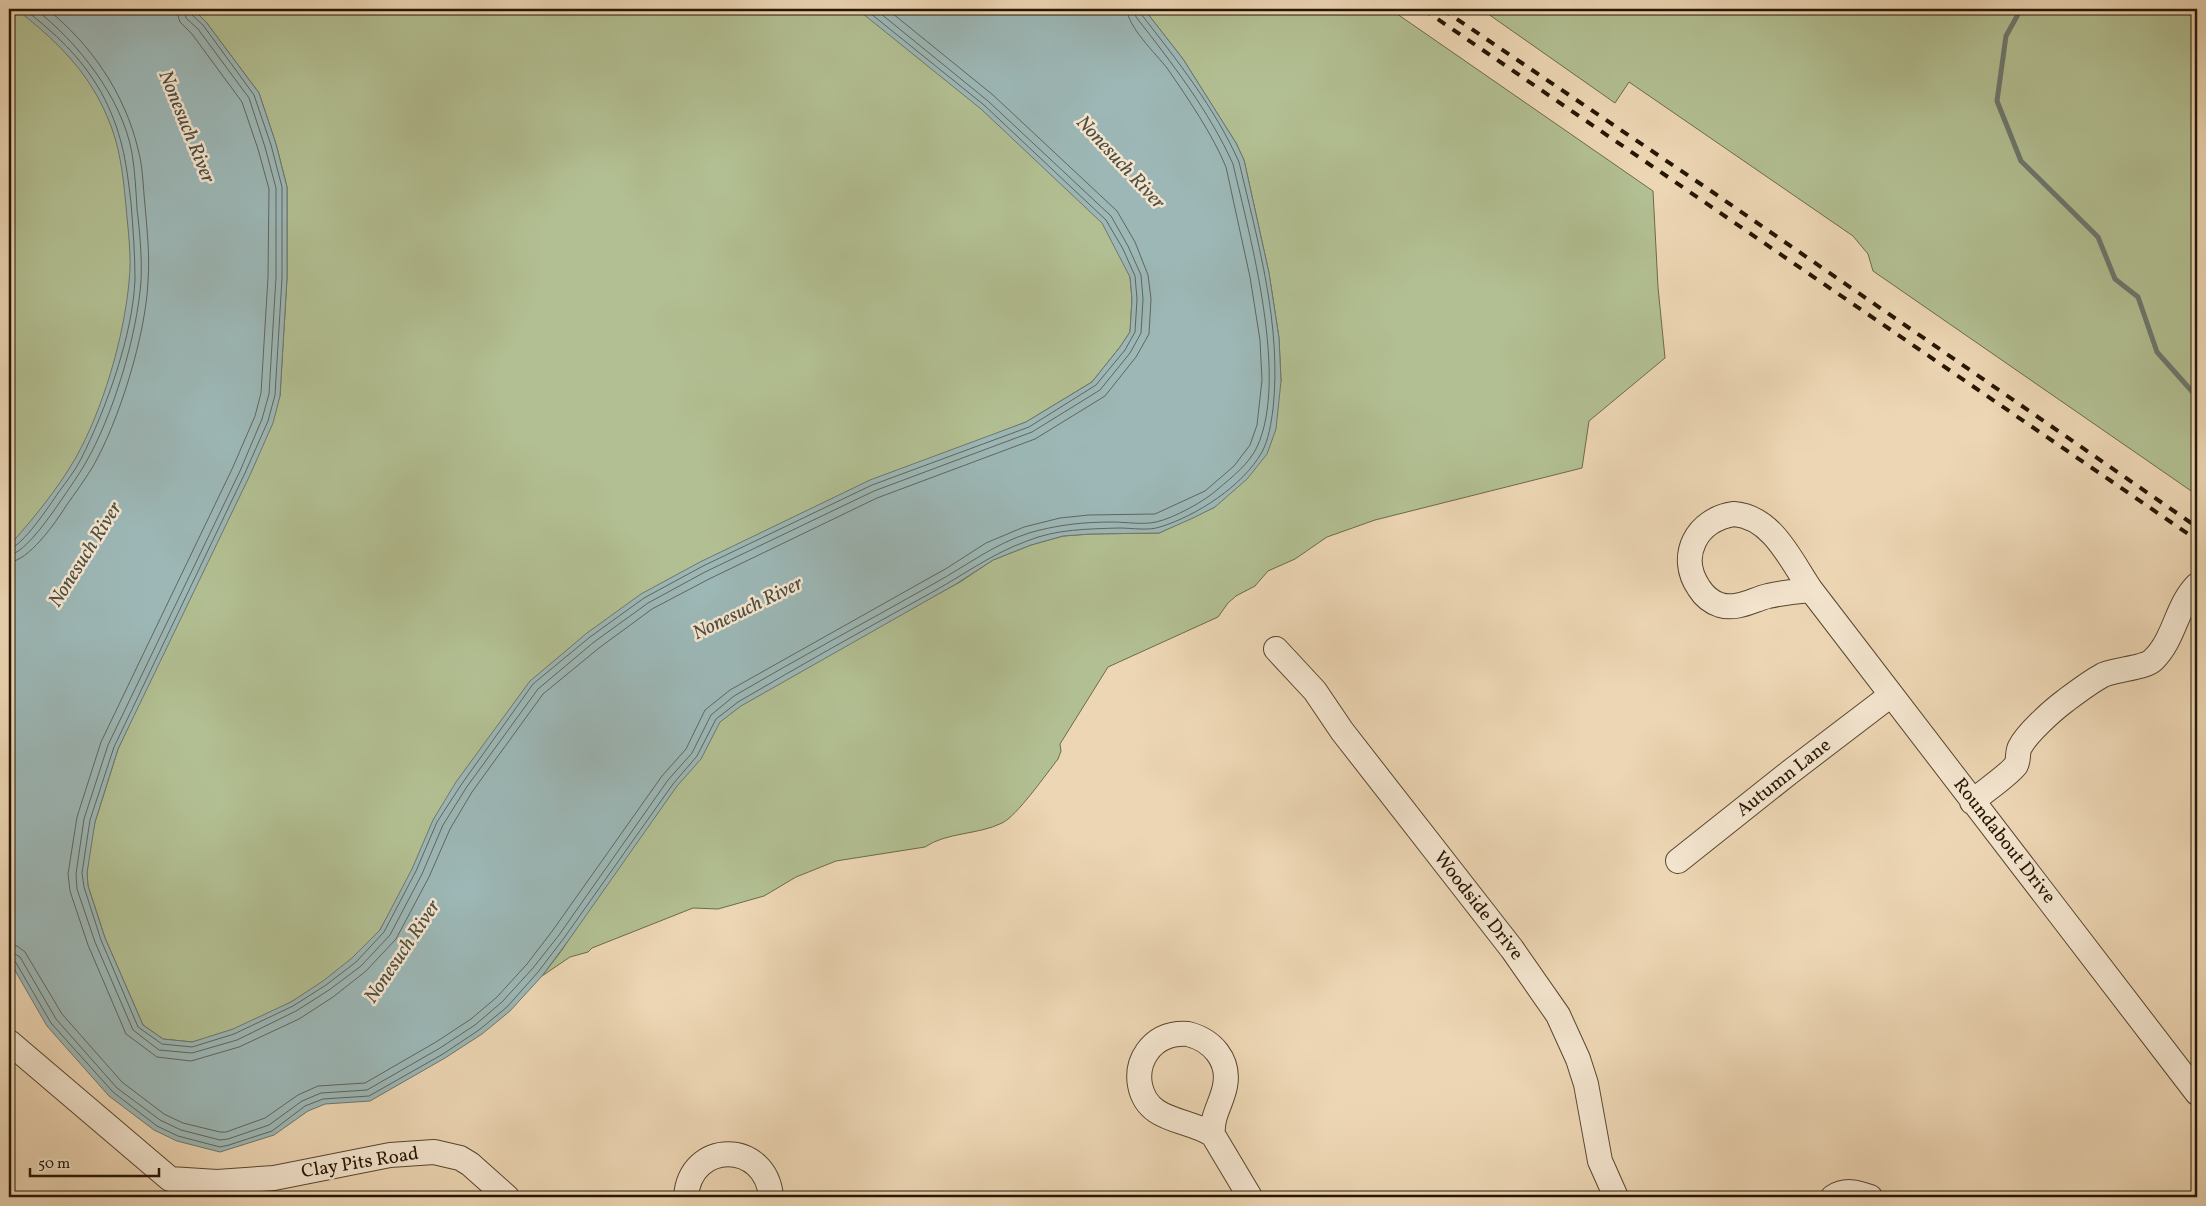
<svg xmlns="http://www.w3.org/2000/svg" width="2206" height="1206" viewBox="0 0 2206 1206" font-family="Vollkorn,serif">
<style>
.green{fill:#b2bf92;stroke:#6c6a4a}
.water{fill:#9cb7b6;stroke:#6d776e}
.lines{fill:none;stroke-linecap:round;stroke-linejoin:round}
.shore{stroke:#61665c;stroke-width:1}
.stream{stroke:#6d776e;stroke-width:5}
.minor-casing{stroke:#58462e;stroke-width:26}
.minor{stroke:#f3e4ce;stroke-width:24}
.rail{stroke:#261602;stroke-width:4;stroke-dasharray:9 9;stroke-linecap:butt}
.labels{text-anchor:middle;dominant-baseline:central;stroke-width:5;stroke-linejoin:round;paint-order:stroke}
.street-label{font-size:19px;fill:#261602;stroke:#f3e4ce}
.water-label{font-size:20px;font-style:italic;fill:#4f4e41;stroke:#f3e4ce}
</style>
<rect width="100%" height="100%" fill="#edd6b4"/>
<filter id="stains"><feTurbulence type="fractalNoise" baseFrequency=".004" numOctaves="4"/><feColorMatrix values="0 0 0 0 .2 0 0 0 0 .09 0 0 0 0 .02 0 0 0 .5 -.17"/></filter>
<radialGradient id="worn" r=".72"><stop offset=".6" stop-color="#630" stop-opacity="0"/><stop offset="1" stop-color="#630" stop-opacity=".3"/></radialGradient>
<path class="green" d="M 9,9 L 20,9 L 50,30 L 103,96 L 119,137 L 140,242 L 113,400 L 9,570 Z
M 193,9 L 864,9 L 938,60 L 1112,229 L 1130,277 L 1132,299 L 1130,332 L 1120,347 L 1092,382 L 1026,422 L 984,439 L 442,821 L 373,942 L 325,982 L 245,1029 L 192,1042 L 163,1039 L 143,1025 L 105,938 L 88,886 L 87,873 L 90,846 L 95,822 L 118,749 L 280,396 L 287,278 L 287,187 L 276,144 L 259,93 L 206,22 Z
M 1144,9 L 1390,9 L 1653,191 L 1658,287 L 1665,358 L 1589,421 L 1582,468 L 1375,520 L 1327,537 L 1295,559 L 1268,571 L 1255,586 L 1236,596 L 1228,603 L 1218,617 L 1108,667 L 1060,744 L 1061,751 L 1058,759 C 1047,773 1016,817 1002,823 C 978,835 947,832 925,847 L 836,861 L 796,877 L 764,896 L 718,909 L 693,908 L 592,948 L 588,952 L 570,957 L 542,976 L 562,950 L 715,716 L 960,582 L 993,560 L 1031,545 L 1063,536 L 1090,534 L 1159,533 L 1215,507 L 1281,381 L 1279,338 L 1269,273 L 1244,160 L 1236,143 L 1183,59 Z
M 1481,9 L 2197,9 L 2197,495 L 1873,271 L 1868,254 L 1853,236 L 1629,82 L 1615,103 Z"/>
<path class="water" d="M 16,9 L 193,9 L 206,22 L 259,93 L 276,144 L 287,187 L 287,278 L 280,396 L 273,423 L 250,475 L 118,749 L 95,822 L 87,873 L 88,886 L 105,938 L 143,1025 L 163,1039 L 192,1042 L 233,1029 L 291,1002 L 323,981 L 352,958 L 380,930 L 412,869 L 433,820 L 456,782 L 530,681 L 587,633 L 641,594 L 700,562 L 870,480 L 1026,422 L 1092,382 L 1120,347 L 1130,332 L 1132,299 L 1130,277 L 1102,223 L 981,109 L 857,9 L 1144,9 L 1183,59 L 1236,143 L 1244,160 L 1269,273 L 1279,338 L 1281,381 L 1276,429 L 1267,454 L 1247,479 L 1215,507 L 1193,518 L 1159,533 L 1090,534 L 1063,536 L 1031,545 L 993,560 L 956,584 L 741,706 L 720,722 L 701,759 L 677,786 L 568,941 L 542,976 L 510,1011 L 482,1034 L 445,1058 L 370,1101 L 325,1104 L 308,1111 L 274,1135 L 220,1152 L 177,1141 L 154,1130 L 109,1096 L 47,1026 L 9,960 L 9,546 C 33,519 57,490 75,459 C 103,410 124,337 129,282 C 132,257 128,231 126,206 C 122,163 118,133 96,94 C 76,59 47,33 16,9 Z"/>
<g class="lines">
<path class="shore" d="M 176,9 L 180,22 L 192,34 L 242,102 L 258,149 L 269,189 L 268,277 L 261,393 L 255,416 L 233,467 L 101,742 L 77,817 L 68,874 L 70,891 L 88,945 L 126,1034 L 157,1057 L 191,1061 L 239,1047 L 299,1019 L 333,997 L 366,971 L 396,939 L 429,877 L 450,829 L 472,792 L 543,694 L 599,648 L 652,609 L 709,579 L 877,498 L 1035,439 L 1105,396 L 1136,357 L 1149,334 L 1151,299 L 1148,275 L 1135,242 L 1117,211 L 993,95 L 887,9
M 184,9 L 186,18 L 198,29 L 249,98 L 265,147 L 276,188 L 276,277 L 269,394 L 262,419 L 240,471 L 108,745 L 84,819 L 76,874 L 77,889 L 95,942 L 133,1030 L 159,1050 L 192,1053 L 237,1040 L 296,1011 L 329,990 L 361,966 L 390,935 L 422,874 L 443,825 L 466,788 L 538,689 L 594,642 L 648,603 L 705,572 L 874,491 L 1032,432 L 1100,390 L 1130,353 L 1141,333 L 1143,299 L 1141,275 L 1128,246 L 1111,216 L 988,101 L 875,9
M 190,9 L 191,14 L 203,25 L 254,95 L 271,145 L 282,187 L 282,278 L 275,395 L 268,421 L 245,473 L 114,747 L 90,820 L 82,873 L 84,887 L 101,940 L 138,1027 L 162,1044 L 192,1047 L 234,1034 L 293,1006 L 326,985 L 356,962 L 384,932 L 416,871 L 437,822 L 461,785 L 533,684 L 590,637 L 644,598 L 703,566 L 872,485 L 1029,427 L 1096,385 L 1125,350 L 1135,332 L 1137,299 L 1135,276 L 1123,249 L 1106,220 L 984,105 L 865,9
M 9,549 C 22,547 50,505 58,493 C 66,482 75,471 81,459 C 106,409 133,335 135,279 C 135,254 133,228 131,203 C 126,160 122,131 101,92 C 82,58 54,32 24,9
M 9,555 C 25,554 53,512 62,499 C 70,487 78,476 85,464 C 113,416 137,336 141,281 C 142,257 140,233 137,209 C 136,191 135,172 132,153 C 122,98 78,42 35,9
M 9,562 C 28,562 56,522 66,506 C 75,493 84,481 92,468 C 119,422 146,334 148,281 C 150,256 147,230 145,205 C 143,187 143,167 138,149 C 125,94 91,44 47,9
M 9,945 L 17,946 L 25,952 L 62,1014 L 122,1082 L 164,1114 L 183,1123 L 220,1132 L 226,1132 L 265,1118 L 298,1095 L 318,1086 L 365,1083 L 436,1042 L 471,1019 L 497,997 L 527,964 L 553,930 L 662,776 L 686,749 L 705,710 L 730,690 L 947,568 L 986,543 L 1024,527 L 1060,518 L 1089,515 L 1155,514 L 1205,491 L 1234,466 L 1250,445 L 1257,425 L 1262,380 L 1260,340 L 1250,277 L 1226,167 C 1213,135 1187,97 1167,68 C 1156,54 1127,26 1127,9
M 9,952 L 15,954 L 20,957 L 56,1019 L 117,1088 L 160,1120 L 181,1130 L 220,1140 L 228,1139 L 269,1125 L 302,1101 L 321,1093 L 367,1090 L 440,1048 L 475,1025 L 502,1002 L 533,968 L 559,935 L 668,780 L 692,753 L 711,715 L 734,696 C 800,657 868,621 935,583 C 966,566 994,544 1029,533 C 1056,525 1083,522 1112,522 C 1126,522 1143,525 1156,522 C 1174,518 1205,501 1218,489 C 1232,477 1249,464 1257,447 C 1289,378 1250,237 1233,164 C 1209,111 1172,63 1136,17 L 1134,9
M 9,959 L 15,961 L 51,1023 L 113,1092 L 157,1126 L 178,1136 L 220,1147 L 229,1145 L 272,1131 L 305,1106 L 323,1099 L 369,1096 L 443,1054 L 479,1030 L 507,1007 L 538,972 L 564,938 L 673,784 L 697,756 L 716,719 L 738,702 C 801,665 865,629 929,594 C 962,576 991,554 1027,541 C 1056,529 1088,529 1119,528 C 1132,528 1148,531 1160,527 C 1196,516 1243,486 1262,452 C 1269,439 1271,423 1273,409 C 1282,326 1258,242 1239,162 C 1215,108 1177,60 1141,14 L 1140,9"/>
<path class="stream" d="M 2021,9 L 2006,36 L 1997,101 L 2021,161 L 2098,237 L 2115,279 L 2138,297 L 2157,352 L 2197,397"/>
<g class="minor-casing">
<path id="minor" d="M 1734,514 C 1773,517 1791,561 1811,590 C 1796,591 1782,593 1768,596 C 1752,600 1737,610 1720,605 C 1711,602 1704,596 1699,588 C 1677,556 1697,519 1734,514 Z
M 1811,590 L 2197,1093
M 1276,649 L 1315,691 L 1342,731 L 1512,949 L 1558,1015 L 1578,1059 L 1586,1084 L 1600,1161 L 1616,1197
M 1972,802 C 1982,793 2010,774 2016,765 C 2019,760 2017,752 2020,747 C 2027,733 2053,710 2065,701 C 2077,692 2090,682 2103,675 C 2118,669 2145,668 2153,660 C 2175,639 2176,606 2197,585
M 1678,861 L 1790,772 L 1891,695
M 1188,1034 C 1212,1040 1230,1060 1225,1086 C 1222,1103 1211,1116 1213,1135 C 1188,1118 1147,1123 1140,1085 C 1138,1074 1140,1062 1147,1052 C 1157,1038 1172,1033 1188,1034 Z
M 9,1042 L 170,1179 L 217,1182 L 274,1178 L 390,1155 L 434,1152 L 460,1158 L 470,1164 L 507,1197
M 1213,1135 L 1250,1197
M 686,1197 C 690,1140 766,1140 771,1197
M 1833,1197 C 1845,1189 1857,1192 1870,1197"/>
</g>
<use href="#minor" class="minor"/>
<path class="rail" d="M 1423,9 L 2197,540
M 1442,9 L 1711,191 L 2197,527"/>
</g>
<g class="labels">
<g class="street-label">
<text transform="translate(1784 778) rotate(-38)">Autumn Lane</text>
<text transform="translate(2004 841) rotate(52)">Roundabout Drive</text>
<text transform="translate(1478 906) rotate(52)">Woodside Drive</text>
<text transform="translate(360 1163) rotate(-9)">Clay Pits Road</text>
</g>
<g class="water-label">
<text transform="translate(186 127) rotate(68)">Nonesuch River</text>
<text transform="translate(1120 163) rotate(47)">Nonesuch River</text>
<text transform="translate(86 555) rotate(-58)">Nonesuch River</text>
<text transform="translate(748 609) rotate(-26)">Nonesuch River</text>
<text transform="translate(403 952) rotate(-56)">Nonesuch River</text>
</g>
</g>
<rect width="2206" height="1206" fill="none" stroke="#edd6b4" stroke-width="30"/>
<rect x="10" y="10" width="2186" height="1186" fill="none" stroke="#261602" stroke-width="2.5"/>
<rect x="15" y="15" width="2176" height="1176" fill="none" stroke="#261602"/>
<path d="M30 1168v8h129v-8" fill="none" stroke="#261602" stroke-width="2.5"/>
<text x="38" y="1168" font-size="15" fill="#261602" stroke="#f3e4ce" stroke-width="4" paint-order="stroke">50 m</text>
<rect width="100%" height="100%" filter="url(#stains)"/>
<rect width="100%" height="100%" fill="url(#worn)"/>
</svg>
